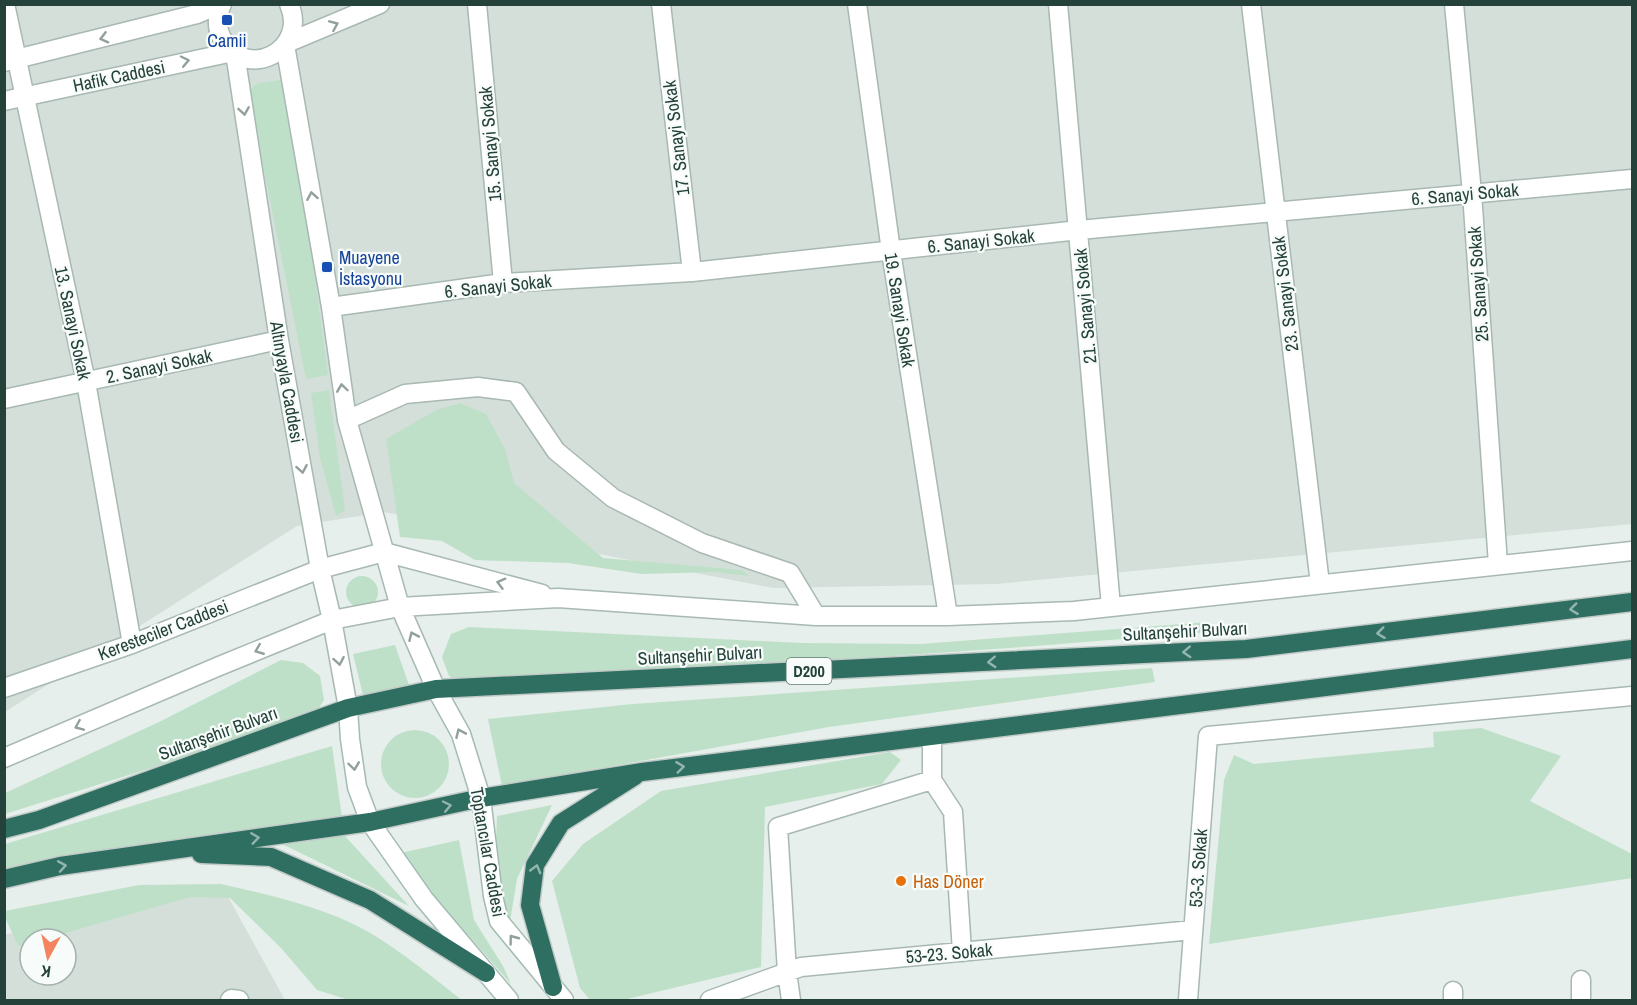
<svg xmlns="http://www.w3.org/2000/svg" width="1637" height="1005" viewBox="0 0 1637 1005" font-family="'Archivo Narrow',sans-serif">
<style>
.built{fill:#d4dfda;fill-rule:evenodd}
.green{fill:#bfe0c8}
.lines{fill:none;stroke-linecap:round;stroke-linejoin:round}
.street-casing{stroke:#a8b8b2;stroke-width:21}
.secondary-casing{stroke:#a4bbb3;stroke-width:21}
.highway-casing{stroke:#c2cac8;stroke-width:21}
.street{stroke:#fff;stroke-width:18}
.secondary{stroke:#fff;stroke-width:18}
.highway{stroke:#2f6f62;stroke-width:18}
.oneway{stroke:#92a09c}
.oneway2{stroke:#93b5ae}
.transit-dot{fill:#1a4fb4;stroke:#f7fbf9;stroke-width:2}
.food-dot{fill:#e8710a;stroke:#f7fbf9;stroke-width:2}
.labels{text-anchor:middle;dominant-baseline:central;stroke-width:4.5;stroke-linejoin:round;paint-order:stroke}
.shield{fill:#f7fbf9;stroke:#637a73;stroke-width:1.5}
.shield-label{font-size:16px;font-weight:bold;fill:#24423a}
.transit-label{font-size:18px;fill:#164399;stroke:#f7fbf9}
.street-label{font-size:18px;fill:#24423a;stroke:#f7fbf9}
.food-label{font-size:18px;fill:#c56008;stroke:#f7fbf9;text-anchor:start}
</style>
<rect width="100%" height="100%" fill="#e6efeb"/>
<path class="built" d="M 5,5 L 1632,5 L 1632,524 L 996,584 L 773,588 L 384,512 L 297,526 L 5,712 Z
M 221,884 L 285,1000 L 5,1000 L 4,935 ZM 30,939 L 66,939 L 66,975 L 30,975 Z"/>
<path class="green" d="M 289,79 L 328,375 L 306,379 L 248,91 L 258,83 Z
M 329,390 L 345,510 L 336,516 L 320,458 L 311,393 Z
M 460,403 L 486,414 L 505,449 L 514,483 L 603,558 L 742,570 L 749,576 L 713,572 L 642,574 L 568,563 L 475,560 L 442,541 L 400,537 L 386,439 L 436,410 Z
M346 592a16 16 0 1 1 32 0a16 16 0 1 1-32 0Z
M 1208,622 L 1210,632 L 1010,648 L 464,685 L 449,676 L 442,657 L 451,634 L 469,627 L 802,643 L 920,644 Z
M 395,645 L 409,685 L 363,695 L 353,654 Z
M 281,660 L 303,663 L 320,676 L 324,700 L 313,717 L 5,814 L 5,793 L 159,722 Z
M 1152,668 L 1155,682 L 829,727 L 502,786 L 488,719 L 633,704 Z
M 1481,728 L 1561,756 L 1530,801 L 1632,854 L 1632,878 L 1209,944 L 1224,780 L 1234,755 L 1254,764 L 1434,747 L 1433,732 Z
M381 764a34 34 0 1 1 68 0a34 34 0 1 1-68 0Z
M 332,746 L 342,817 C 229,832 116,848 5,870 L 5,844 Z
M 890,752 L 901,760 L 882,784 L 765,807 L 761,967 L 623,1000 L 590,1000 L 580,988 L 552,881 L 583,844 L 661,791 Z
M 552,805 L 517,879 L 510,922 L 500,891 L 495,867 L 497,816 Z
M 344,835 L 409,906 L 280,843 Z
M 459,840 L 474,920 L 503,966 L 511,984 L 415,875 L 401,853 Z
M 221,884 C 270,895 320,906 365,930 C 399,949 432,977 462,1000 L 349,1000 L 317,990 L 281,948 L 230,898 L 190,897 L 45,939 L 30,939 L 30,943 L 18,946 L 5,917 L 5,911 L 139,885 Z"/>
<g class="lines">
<g class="street-casing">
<path id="street" d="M 5,4 L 86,382 L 132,644
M 222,4 C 217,16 216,29 223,40 C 248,82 309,49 289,4
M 477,4 L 503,283
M 661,4 L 692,272
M 857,4 L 891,251 L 948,616
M 1058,4 L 1111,607
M 1251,4 L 1320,584
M 1454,4 L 1472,193 L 1498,564
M 287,43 L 380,4
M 285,45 L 331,307 L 347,420 L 400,607 L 436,689
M 235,53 L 279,340 L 320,569 L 332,620 L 348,708
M 4,62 L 197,14 L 220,4
M 4,101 L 233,52
M 331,307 L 503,283 L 692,272 L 1079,230 L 1632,179
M 4,399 L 279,340
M 347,420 L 405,394 L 478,387 L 516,392 L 556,451 L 613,498 L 702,543 L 790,573 L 816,616
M 4,688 L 132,644 L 320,569 L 384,552 L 542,594
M 4,758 L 217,667 L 332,620 L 400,607 L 558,598 L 816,616 L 948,616 L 1074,611 L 1632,551
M 932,780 L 953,812 L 962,952
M 1581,980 L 1581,1000
M 230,1000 L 231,999 L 239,1000
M 710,1000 L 801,967 L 1193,930
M 791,1000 L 787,972 L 778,827 L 932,780 L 932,736
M 1188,1000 L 1208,736 L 1632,696
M 1453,1000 L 1453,991"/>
</g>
<g class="secondary-casing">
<path id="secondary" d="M 436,689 L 461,734 L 481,798 L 493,896 L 499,921 L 564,1000
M 348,708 L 350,739 L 357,787 L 370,822 L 424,899 L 509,1000"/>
</g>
<g class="highway-casing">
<path id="highway" d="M 4,829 L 39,820 L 348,708 L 436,689 L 1246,649 L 1632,602
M 201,854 L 271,857 L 370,900 L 486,973
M 4,879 L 60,866 L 370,822 L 481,798 L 642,772 L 1632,649
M 553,987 L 530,905 L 535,865 L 561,823 L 635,776"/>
</g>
<use href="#street" class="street"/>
<use href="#secondary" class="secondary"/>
<use href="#highway" class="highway"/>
</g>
<defs><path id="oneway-chevron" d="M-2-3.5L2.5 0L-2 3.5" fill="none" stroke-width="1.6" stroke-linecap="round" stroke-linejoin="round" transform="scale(1.5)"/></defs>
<g class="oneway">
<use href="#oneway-chevron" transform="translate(334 25) rotate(-23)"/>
<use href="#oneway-chevron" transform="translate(104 38) rotate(166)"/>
<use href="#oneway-chevron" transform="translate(185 61) rotate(-12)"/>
<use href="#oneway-chevron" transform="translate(244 111) rotate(81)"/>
<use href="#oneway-chevron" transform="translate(312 196) rotate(-100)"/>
<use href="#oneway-chevron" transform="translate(342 388) rotate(-98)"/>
<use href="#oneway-chevron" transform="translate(302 469) rotate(80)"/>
<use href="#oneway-chevron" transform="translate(501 583) rotate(-165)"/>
<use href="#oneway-chevron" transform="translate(413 636) rotate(-114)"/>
<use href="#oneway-chevron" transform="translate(259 650) rotate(158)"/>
<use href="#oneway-chevron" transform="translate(339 661) rotate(80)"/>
<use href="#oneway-chevron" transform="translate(79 726) rotate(157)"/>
<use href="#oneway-chevron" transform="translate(460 733) rotate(-114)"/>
<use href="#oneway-chevron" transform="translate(354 766) rotate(82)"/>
<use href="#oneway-chevron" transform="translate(513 939) rotate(-127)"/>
</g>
<g class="oneway2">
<use href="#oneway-chevron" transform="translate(1574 609) rotate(173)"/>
<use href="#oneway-chevron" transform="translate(1381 633) rotate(173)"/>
<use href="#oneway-chevron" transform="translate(1187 652) rotate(177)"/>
<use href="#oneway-chevron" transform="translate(992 662) rotate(177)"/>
<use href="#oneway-chevron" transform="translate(680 767) rotate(-7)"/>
<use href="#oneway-chevron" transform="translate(447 806) rotate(-12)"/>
<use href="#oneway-chevron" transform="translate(255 838) rotate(-8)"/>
<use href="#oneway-chevron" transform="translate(62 866) rotate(-10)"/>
<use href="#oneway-chevron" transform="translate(536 869) rotate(-75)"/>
</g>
<g class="transit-dot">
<rect x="221" y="14" width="12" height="12" rx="3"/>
<rect x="321" y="261" width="12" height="12" rx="3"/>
</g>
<circle class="food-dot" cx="901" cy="881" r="6"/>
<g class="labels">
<rect class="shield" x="786.5" y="658" width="45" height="26" rx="4.5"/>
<g class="shield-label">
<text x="809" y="671">D200</text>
</g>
<g class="transit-label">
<text x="227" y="40">Camii</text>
<text x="339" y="257" text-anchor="start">Muayene<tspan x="339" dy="21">İstasyonu</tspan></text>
</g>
<g class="street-label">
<text transform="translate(119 76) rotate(-12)">Hafik Caddesi</text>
<text transform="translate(676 138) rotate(-97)">17. Sanayi Sokak</text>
<text transform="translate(490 144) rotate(-95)">15. Sanayi Sokak</text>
<text transform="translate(1465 194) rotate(-5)">6. Sanayi Sokak</text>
<text transform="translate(981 241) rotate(-6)">6. Sanayi Sokak</text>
<text transform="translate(1478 284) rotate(-94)">25. Sanayi Sokak</text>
<text transform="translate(498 286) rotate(-6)">6. Sanayi Sokak</text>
<text transform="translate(1285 294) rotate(-97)">23. Sanayi Sokak</text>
<text transform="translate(1085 306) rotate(-95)">21. Sanayi Sokak</text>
<text transform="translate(900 310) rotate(81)">19. Sanayi Sokak</text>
<text transform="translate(73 323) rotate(78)">13. Sanayi Sokak</text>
<text transform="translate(159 366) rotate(-12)">2. Sanayi Sokak</text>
<text transform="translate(287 382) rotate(80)">Altınyayla Caddesi</text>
<text transform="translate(163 630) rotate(-21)">Keresteciler Caddesi</text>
<text transform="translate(1185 631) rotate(-3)">Sultanşehir Bulvarı</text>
<text transform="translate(700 655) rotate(-3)">Sultanşehir Bulvarı</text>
<text transform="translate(218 733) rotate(-20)">Sultanşehir Bulvarı</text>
<text transform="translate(488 852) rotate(80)">Toptancılar Caddesi</text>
<text transform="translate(1198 868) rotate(-86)">53-3. Sokak</text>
<text transform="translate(949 953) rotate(-5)">53-23. Sokak</text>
</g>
<g class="food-label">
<text x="913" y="881">Has Döner</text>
</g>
</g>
<rect width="1637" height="1005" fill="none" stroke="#24423a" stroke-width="12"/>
<g transform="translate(48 957) rotate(188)"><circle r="28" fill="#f7fbf9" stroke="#a3b1ad" stroke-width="1.5"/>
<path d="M0-4.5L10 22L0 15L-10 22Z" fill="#f4845f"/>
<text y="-9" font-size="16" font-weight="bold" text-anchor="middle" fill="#24423a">K</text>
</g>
</svg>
